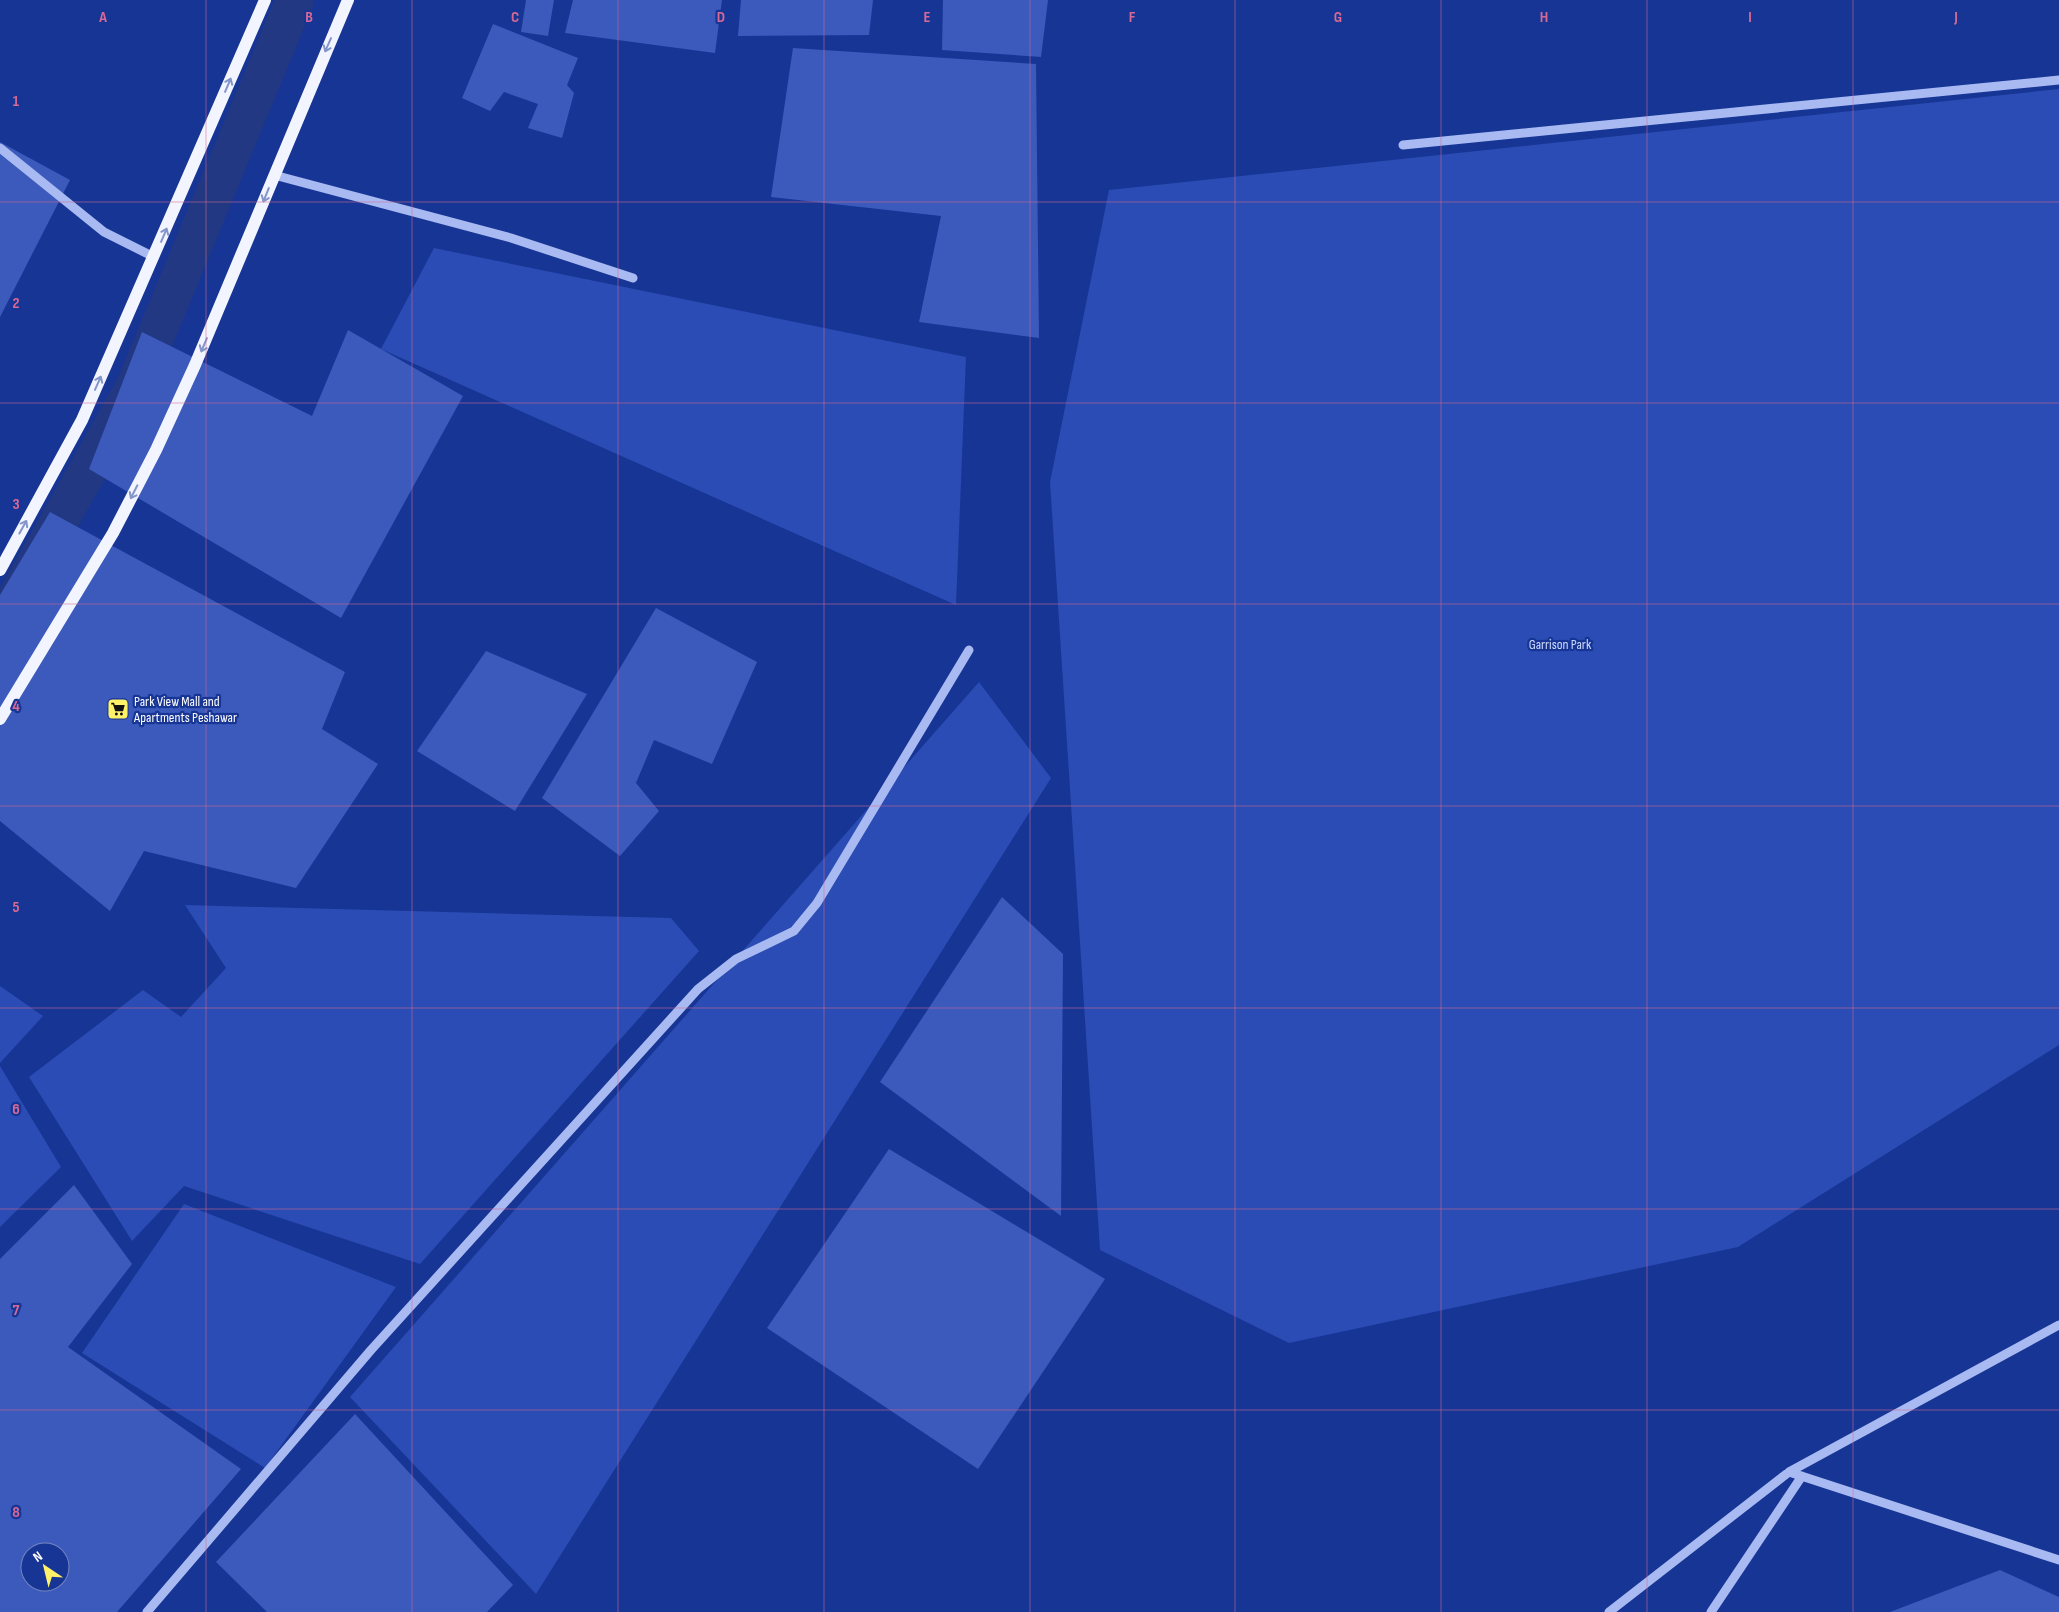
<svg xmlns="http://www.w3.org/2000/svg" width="2059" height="1612" viewBox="0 0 2059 1612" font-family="'Sofia Sans Condensed',sans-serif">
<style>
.green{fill:#2a4cb4}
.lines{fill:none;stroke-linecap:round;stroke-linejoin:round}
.canal{stroke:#233882;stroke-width:38}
.building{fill:#3b5abc;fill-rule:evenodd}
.minor{stroke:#a8baf1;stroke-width:9}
.major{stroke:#f2f5ff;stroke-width:12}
.oneway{stroke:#8495ca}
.grid{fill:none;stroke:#d76994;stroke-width:1;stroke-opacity:0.55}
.labels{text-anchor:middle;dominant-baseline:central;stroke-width:4.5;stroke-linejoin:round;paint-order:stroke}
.park-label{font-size:14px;fill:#cfdbfc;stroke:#173595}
.poi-label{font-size:14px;fill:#fff;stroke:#173595;text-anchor:start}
.grid-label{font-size:16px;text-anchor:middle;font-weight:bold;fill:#d76994;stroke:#173595;stroke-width:4.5;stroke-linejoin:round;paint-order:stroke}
</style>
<rect width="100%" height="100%" fill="#173595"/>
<path class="green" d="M 2059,89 L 2059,1045 L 1738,1247 L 1289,1343 L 1100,1250 L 1050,482 L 1109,190 Z
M 434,248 L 966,357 L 956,605 L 381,349 Z
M 979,682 L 1051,778 L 536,1594 L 350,1397 Z
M 185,905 L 671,918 L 699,951 L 420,1264 L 184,1186 L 132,1241 L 29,1077 L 143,990 L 181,1017 L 226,968 Z
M 0,986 L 43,1016 L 0,1063 Z
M 0,1066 L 61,1167 L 0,1227 Z
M 184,1204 L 396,1287 L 265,1468 L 82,1353 Z"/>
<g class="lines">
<path class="canal" d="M 0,627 L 135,386 L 295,0"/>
</g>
<path class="building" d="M 526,0 L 554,0 L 548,36 L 521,32 Z
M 573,0 L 722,0 L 715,53 L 565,33 Z
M 741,0 L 873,0 L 869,35 L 738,36 Z
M 943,0 L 1048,0 L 1041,57 L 942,50 Z
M 493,24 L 578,58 L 567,85 L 574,93 L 562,138 L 528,128 L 538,104 L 504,92 L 490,111 L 462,98 Z
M 793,48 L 1036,64 L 1039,338 L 919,322 L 941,216 L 771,197 Z
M 0,142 L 70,180 L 0,317 Z
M 348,330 L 463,396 L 341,618 L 89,469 L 142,332 L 312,416 Z
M 50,512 L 345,672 L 322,729 L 378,764 L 296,888 L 144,851 L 110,911 L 0,821 L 0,595 Z
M 656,608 L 757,662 L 712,764 L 654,740 L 636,783 L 659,811 L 620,856 L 542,798 Z
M 486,651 L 587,694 L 515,811 L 417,751 Z
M 1002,897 L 1063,954 L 1061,1216 L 880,1082 Z
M 889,1149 L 1105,1279 L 978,1469 L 767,1328 Z
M 74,1185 L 132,1264 L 68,1347 L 241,1469 L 117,1612 L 0,1612 L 0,1259 ZM 30,1552 L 60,1552 L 60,1582 L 30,1582 Z
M 355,1414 L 513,1585 L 487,1612 L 267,1612 L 216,1562 Z
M 2000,1570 L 2059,1597 L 2059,1612 L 1890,1612 Z"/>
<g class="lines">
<path class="minor" d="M 1403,145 L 2059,80
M 0,148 L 104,232 L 154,257
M 274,175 L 511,238 L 633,278
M 1789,1472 L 2059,1560
M 147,1612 L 371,1350 L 698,989 L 736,959 L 794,931 L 817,903 L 969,650
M 1609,1612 L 1789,1472 L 2059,1325
M 1711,1612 L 1802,1476"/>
<path class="major" d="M 0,570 L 82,420 L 265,0
M 0,719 L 113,533 L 156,450 L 195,365 L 348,0"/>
</g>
<defs><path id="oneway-shaft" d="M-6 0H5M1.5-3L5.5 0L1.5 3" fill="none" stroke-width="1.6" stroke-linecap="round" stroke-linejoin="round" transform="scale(1.25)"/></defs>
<g class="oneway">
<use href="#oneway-shaft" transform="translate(328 45) rotate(114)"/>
<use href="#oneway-shaft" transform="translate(228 85) rotate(-67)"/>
<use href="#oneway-shaft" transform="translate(266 195) rotate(112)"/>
<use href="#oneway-shaft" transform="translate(164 235) rotate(-67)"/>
<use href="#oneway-shaft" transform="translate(204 345) rotate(113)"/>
<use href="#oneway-shaft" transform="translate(98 383) rotate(-66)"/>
<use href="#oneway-shaft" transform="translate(134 492) rotate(117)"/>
<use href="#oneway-shaft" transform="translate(23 527) rotate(-61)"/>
</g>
<path class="grid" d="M 206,0 L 206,1612M 412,0 L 412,1612M 618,0 L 618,1612M 824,0 L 824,1612M 1030,0 L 1030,1612M 1235,0 L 1235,1612M 1441,0 L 1441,1612M 1647,0 L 1647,1612M 1853,0 L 1853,1612M 0,202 L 2059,202M 0,403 L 2059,403M 0,604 L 2059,604M 0,806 L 2059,806M 0,1008 L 2059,1008M 0,1209 L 2059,1209M 0,1410 L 2059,1410"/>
<defs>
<g id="supermarket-square" transform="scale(1.125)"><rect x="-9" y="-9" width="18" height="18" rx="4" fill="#fff268" stroke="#173595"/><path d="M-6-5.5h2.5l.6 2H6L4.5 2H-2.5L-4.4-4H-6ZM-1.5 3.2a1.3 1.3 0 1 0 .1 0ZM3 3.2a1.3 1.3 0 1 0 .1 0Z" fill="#111"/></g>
</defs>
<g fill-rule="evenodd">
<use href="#supermarket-square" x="118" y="709"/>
</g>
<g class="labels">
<g class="park-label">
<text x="1560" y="644">Garrison Park</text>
</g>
<g class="poi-label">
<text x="134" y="701">Park View Mall and<tspan x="134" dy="16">Apartments Peshawar</tspan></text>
</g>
</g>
<g class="grid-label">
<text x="103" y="22">A</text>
<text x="309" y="22">B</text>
<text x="515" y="22">C</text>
<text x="721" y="22">D</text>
<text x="927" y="22">E</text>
<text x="1132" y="22">F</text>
<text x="1338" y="22">G</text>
<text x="1544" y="22">H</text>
<text x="1750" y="22">I</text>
<text x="1956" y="22">J</text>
<text x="16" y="106">1</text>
<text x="16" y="308">2</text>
<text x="16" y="509">3</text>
<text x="16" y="711">4</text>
<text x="16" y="912">5</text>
<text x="16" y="1114">6</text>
<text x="16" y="1315">7</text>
<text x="16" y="1517">8</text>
</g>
<g transform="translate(45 1567) rotate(325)"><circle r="24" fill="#173595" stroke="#7486bf"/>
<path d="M0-4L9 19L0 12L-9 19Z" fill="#fff268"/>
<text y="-8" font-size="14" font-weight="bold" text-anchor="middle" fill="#ffffff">N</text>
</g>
</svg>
